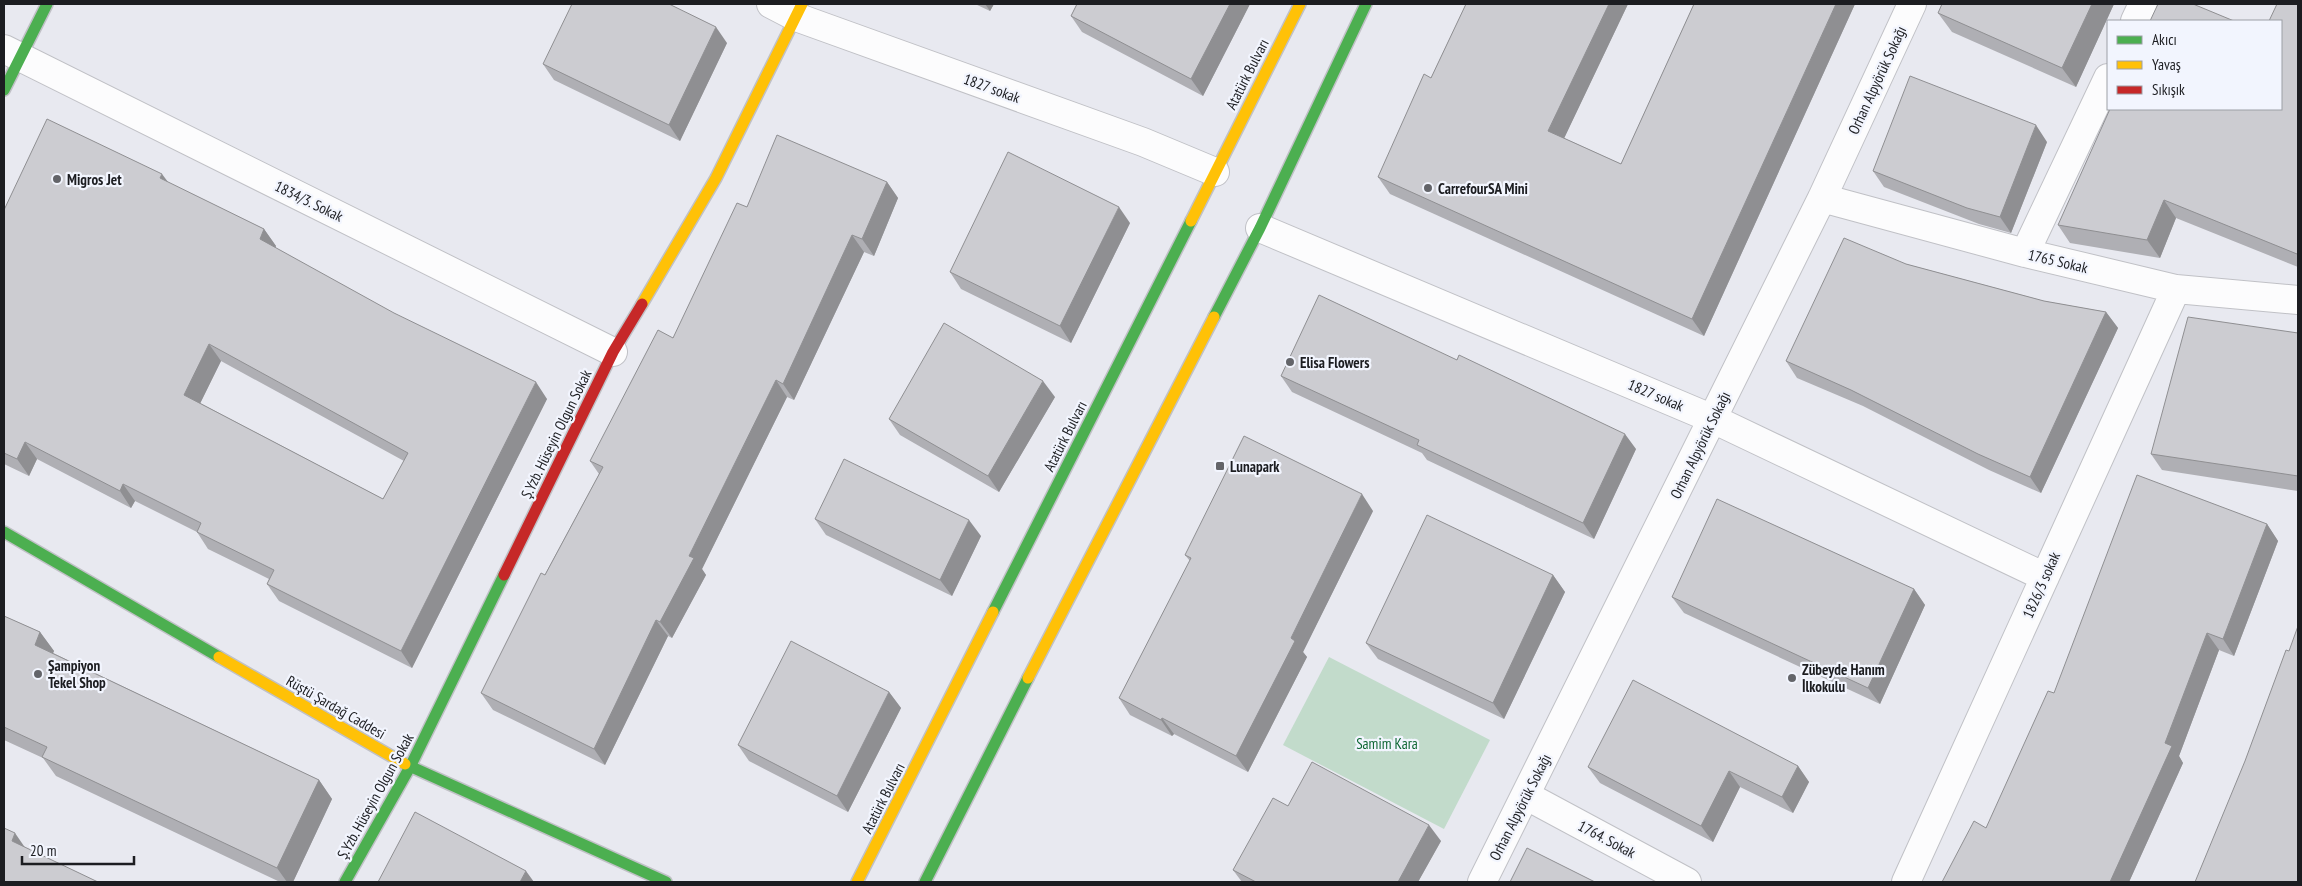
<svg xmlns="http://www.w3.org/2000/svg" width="2302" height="886" viewBox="0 0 2302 886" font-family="'PT Sans Narrow',sans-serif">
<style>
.green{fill:#c2dbcb}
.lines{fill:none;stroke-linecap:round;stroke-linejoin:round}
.street-casing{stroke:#c0c1c6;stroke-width:30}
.fast-casing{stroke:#c0c1c6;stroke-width:14}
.slow-casing{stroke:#c0c1c6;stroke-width:14}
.jam-casing{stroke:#c0c1c6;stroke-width:14}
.street{stroke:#fcfcfd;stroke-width:28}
.fast{stroke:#4caf50;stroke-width:11}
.slow{stroke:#ffc107;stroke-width:11}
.jam{stroke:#c62828;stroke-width:11}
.wall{fill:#afafb4;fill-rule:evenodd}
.shaded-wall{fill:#8f8f92}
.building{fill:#ccccd1;stroke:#8f8f92;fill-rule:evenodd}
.poi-dot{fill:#636469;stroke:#f2f5fe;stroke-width:2}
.labels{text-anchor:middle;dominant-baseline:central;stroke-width:4.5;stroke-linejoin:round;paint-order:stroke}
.street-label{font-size:15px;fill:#1c1d21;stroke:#f2f5fe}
.poi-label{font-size:15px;font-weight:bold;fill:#1c1d21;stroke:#f2f5fe;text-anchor:start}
.park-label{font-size:15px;fill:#0e6734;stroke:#f2f5fe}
</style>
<rect width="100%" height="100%" fill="#e8e9f0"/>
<path class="green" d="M 1329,657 L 1490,740 L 1444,829 L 1283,745 Z"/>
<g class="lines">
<g class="street-casing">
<path id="street" d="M 771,4 L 796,17 L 1143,142 L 1215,172
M 2135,21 L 2143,4
M 4,49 L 613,352
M 1822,198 L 2025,253 L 2176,289 L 2298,300
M 1260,228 L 1713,419 L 2045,577
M 2025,253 L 2108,78
M 1527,796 L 1687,882
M 1482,882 L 1822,198 L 1912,4
M 1906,882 L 2176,289"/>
</g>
<g class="fast-casing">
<path id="fast" d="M 4,90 L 47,4
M 1214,317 L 1260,228 L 1366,4
M 4,532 L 219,657
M 993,612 L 1191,221
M 405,764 L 666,882
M 345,882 L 410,767 L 504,575
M 925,882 L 1028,678"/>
</g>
<g class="slow-casing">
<path id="slow" d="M 1191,221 L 1300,4
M 642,304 L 716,178 L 802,4
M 219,657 L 405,764
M 1028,678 L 1214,317
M 857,882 L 993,612"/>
</g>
<g class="jam-casing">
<path id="jam" d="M 504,575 L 613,352 L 642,304"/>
</g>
<use href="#street" class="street"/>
<use href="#fast" class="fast"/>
<use href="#slow" class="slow"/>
<use href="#jam" class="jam"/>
</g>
<path class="wall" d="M 975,4 L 994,4 L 990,11 Z
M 1077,4 L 1250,4 L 1203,96 L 1082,32 L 1071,16 Z
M 1466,4 L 1628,4 L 1564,138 L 1621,164 L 1694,4 L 1855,4 L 1704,336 L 1390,194 L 1378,177 L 1431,78 Z
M 2114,4 L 2076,87 L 1952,32 L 1938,13 Z
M 2298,4 L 2298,267 L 2176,218 L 2160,258 L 2070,243 L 2058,225 L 2281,109 Z
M 727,43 L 680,141 L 554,80 L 543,64 Z
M 2047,142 L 2011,233 L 1979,224 L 1884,187 L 1873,171 Z
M 887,182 L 898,198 L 874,256 L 864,252 L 794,400 L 787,397 L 702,569 L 706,575 L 672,638 L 668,636 L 605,765 L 493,710 L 481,693 L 599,474 L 590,461 L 673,338 L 747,207 Z
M 169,183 L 264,229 L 276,246 L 275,248 L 547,399 L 412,668 L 279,601 L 267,584 L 269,579 L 208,549 L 197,532 L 135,501 L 131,508 L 37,459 L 29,476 L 4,464 L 4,210 ZM 221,361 L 404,461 L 383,499 L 200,403 Z
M 1130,223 L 1071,343 L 961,289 L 950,272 Z
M 1906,264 L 2044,301 L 2106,312 L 2118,328 L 2041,493 L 1989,470 L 1863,406 L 1797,378 L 1786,361 Z
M 2298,333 L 2298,491 L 2162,470 L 2151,454 Z
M 1281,376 L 1636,449 L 1594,539 L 1427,460 L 1422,453 L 1292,392 Z
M 1055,397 L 999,492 L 900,435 L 889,419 Z
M 1373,511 L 1303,652 L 1307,657 L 1248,772 L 1174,734 L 1172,736 L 1130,715 L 1119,698 L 1190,561 L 1185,555 Z
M 815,519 L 981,536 L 952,596 L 826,535 Z
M 2267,524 L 2278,541 L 2234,656 L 2219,650 L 2179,756 L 2183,763 L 2129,882 L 1942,882 L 1986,828 L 2054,693 Z
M 1553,575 L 1565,592 L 1504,719 L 1378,659 L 1366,643 Z
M 1914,589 L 1925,605 L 1880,704 L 1684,613 L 1672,597 Z
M 4,616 L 40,632 L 54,651 L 53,653 L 319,780 L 332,799 L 293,882 L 280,882 L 56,776 L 43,758 L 4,740 Z
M 889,692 L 901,708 L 848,812 L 749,761 L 738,745 Z
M 1798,766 L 1809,782 L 1793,813 L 1740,787 L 1713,842 L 1600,783 L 1588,767 Z
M 1288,806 L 1441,841 L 1418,882 L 1242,882 L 1233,870 Z"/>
<path class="shaded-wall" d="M 985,4 L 994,4 L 990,11 Z
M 1230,4 L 1250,4 L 1203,96 L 1191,79 Z
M 1609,4 L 1628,4 L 1560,147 L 1548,131 Z
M 1836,4 L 1855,4 L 1704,336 L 1692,319 Z
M 2092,4 L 2114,4 L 2076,87 L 2062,68 Z
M 716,27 L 727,43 L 680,141 L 669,125 Z
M 2036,125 L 2047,142 L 2011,233 L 2000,217 Z
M 162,174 L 174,190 L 160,178 Z
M 887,182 L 898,198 L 874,256 L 862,239 Z
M 2164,200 L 2176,218 L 2160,258 L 2147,240 Z
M 1119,207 L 1130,223 L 1071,343 L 1060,326 Z
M 264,229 L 276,246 L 271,256 L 260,239 Z
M 852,235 L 864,252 L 794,400 L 783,384 Z
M 2106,312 L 2118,328 L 2041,493 L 2030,477 Z
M 209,344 L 221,361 L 196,412 L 184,395 Z
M 776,380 L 787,397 L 702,569 L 706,575 L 672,638 L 660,622 L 689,556 Z
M 1043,381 L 1055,397 L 999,492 L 988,476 Z
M 536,382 L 547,399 L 412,668 L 401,651 Z
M 1625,434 L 1636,449 L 1594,539 L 1583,523 Z
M 25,442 L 37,459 L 29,476 L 17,459 Z
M 123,484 L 135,501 L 131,508 L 120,491 Z
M 1362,494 L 1373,511 L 1303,652 L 1307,657 L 1248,772 L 1236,756 L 1291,638 Z
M 969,520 L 981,536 L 952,596 L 940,580 Z
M 2267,524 L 2278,541 L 2234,656 L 2223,639 Z
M 1553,575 L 1565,592 L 1504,719 L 1493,703 Z
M 1914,589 L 1925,605 L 1880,704 L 1868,688 Z
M 656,620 L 668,636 L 605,765 L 594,749 Z
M 40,632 L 54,651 L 48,664 L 35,645 Z
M 2207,633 L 2219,650 L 2179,756 L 2183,763 L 2129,882 L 2110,882 L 2165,743 Z
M 889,692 L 901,708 L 848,812 L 837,796 Z
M 1162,718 L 1174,734 L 1172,736 L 1161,720 Z
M 1798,766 L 1809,782 L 1793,813 L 1782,797 Z
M 1729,771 L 1740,787 L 1713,842 L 1701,826 Z
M 319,780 L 332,799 L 293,882 L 287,882 L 277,868 Z
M 1429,825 L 1441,841 L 1418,882 L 1398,882 Z
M 15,833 L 26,849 L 12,841 Z
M 526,871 L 534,882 L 520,882 Z"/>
<path class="building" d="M 572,4 L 669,4 L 716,27 L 669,125 L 543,64 Z
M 1077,4 L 1230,4 L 1191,79 L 1071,16 Z
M 1466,4 L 1609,4 L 1548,131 L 1621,164 L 1694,4 L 1836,4 L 1692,319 L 1378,177 L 1424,74 L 1431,78 Z
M 1942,4 L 2092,4 L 2062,68 L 1938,13 Z
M 2158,4 L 2193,4 L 2234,21 L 2150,21 Z
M 2277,4 L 2298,4 L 2298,252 L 2297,254 L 2164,200 L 2147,240 L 2058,225 L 2110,109 L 2281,109 L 2281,21 L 2269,21 Z
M 1910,76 L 2036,125 L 2000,217 L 1967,208 L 1873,171 Z
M 47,119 L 162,174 L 160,178 L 264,229 L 260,239 L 394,313 L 536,382 L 401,651 L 267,584 L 274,570 L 197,532 L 201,523 L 123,484 L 120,491 L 25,442 L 17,459 L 4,453 L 4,210 ZM 209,344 L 408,453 L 383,499 L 184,395 Z
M 777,135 L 887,182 L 862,239 L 852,235 L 783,384 L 776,380 L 689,556 L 694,558 L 660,622 L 656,620 L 594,749 L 481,693 L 541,573 L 545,575 L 603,467 L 590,461 L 658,330 L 673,338 L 737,203 L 747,207 Z
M 1008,152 L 1119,207 L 1060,326 L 950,272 Z
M 1844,238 L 1906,264 L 2044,301 L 2106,312 L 2030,477 L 1978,454 L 1851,390 L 1786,361 Z
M 1319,295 L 1457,360 L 1459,355 L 1625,434 L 1583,523 L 1417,445 L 1419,440 L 1281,376 Z
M 2188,317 L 2298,333 L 2298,476 L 2151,454 Z
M 944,323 L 1043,381 L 988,476 L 889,419 Z
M 1244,436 L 1362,494 L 1291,638 L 1295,641 L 1236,756 L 1162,718 L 1161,720 L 1119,698 L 1191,558 L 1185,555 Z
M 844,459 L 969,520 L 940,580 L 815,519 Z
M 2137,475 L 2267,524 L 2223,639 L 2207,633 L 2165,743 L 2172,746 L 2110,882 L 1942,882 L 1974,821 L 1986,828 L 2048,691 L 2054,693 Z
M 1717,499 L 1914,589 L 1868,688 L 1672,597 Z
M 1427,515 L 1553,575 L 1493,703 L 1366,643 Z
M 4,616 L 40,632 L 35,645 L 319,780 L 277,868 L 42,757 L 47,747 L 4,727 Z
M 2298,626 L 2298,882 L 2195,882 L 2245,761 L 2286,650 L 2289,651 Z
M 791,641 L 889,692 L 837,796 L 738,745 Z
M 1633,680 L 1798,766 L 1782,797 L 1729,771 L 1701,826 L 1588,767 Z
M 1312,762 L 1429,825 L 1398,882 L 1256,882 L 1233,870 L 1273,798 L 1288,806 Z
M 415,812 L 526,871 L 520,882 L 378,882 Z
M 4,828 L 15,833 L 12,841 L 98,882 L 4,882 Z
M 1527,848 L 1595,882 L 1510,882 Z"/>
<g class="poi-dot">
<circle cx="57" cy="179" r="5"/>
<circle cx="1428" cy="188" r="5"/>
<circle cx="1290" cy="362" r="5"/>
<rect x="1215" y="461" width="10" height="10" rx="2.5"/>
<circle cx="38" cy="674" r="5"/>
<circle cx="1792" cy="678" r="5"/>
</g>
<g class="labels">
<g class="street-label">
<text transform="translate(1247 74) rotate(-63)">Atatürk Bulvarı</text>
<text transform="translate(1877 80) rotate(-65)">Orhan Alpyörük Sokağı</text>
<text transform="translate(992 88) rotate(20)">1827 sokak</text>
<text transform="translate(309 201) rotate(26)">1834/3. Sokak</text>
<text transform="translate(2058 261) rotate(13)">1765 Sokak</text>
<text transform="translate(1656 395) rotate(23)">1827 sokak</text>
<text transform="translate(556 434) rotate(-64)">Ş.Yzb. Hüseyin Olgun Sokak</text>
<text transform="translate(1065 436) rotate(-63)">Atatürk Bulvarı</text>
<text transform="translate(1700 445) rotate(-64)">Orhan Alpyörük Sokağı</text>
<text transform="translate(2041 585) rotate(-66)">1826/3 sokak</text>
<text transform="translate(336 707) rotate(30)">Rüştü Şardağ Caddesi</text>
<text transform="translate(375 796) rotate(-61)">Ş.Yzb. Hüseyin Olgun Sokak</text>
<text transform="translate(883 798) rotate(-63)">Atatürk Bulvarı</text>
<text transform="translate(1520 807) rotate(-63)">Orhan Alpyörük Sokağı</text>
<text transform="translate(1607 839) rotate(28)">1764. Sokak</text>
</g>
<g class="poi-label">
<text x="67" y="179">Migros Jet</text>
<text x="1438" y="188">CarrefourSA Mini</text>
<text x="1300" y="362">Elisa Flowers</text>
<text x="1230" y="466">Lunapark</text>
<text x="48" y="665">Şampiyon<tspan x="48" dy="17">Tekel Shop</tspan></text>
<text x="1802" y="669">Zübeyde Hanım<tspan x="1802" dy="17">İlkokulu</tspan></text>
</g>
<g class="park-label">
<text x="1387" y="743">Samim Kara</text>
</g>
</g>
<rect width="2302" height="886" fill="none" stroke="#1c1d21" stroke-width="10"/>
<rect x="2107" y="20" width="175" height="90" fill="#f2f5fe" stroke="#9c9fa6"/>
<rect x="2117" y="36" width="25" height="8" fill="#4caf50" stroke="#9c9fa6"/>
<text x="2152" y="45" font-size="15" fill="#1c1d21">Akıcı</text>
<rect x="2117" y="61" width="25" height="8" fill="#ffc107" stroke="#9c9fa6"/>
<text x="2152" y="70" font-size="15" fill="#1c1d21">Yavaş</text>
<rect x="2117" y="86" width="25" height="8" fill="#c62828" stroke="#9c9fa6"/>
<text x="2152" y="95" font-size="15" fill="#1c1d21">Sıkışık</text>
<path d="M22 856v8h112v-8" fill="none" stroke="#1c1d21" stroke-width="2.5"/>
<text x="30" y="856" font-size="15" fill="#1c1d21" stroke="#f2f5fe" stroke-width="4" paint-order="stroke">20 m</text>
</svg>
